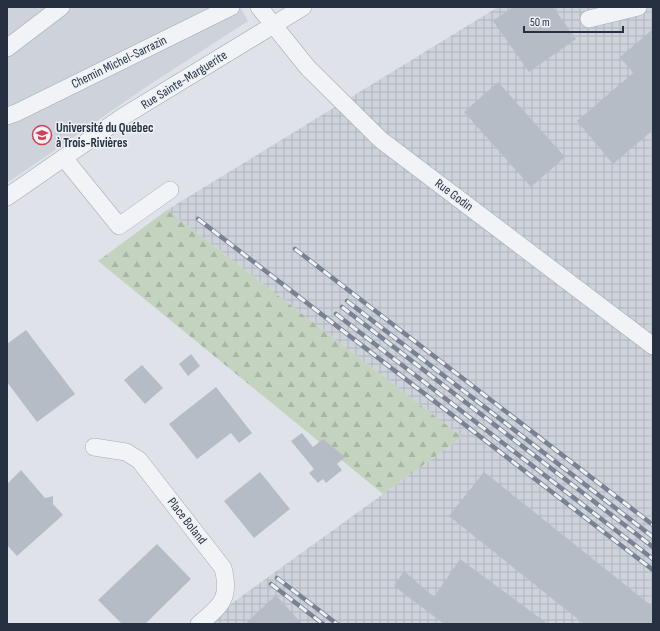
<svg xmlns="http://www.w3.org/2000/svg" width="660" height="631" viewBox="0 0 660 631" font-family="'Sofia Sans Condensed',sans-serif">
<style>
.built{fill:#cdd2db}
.industrial{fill:url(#industrial-grid)}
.forest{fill:url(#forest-firs)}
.building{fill:#b6bcc6}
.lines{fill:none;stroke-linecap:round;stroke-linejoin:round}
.minor-casing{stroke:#a4aab3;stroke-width:18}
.minor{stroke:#f2f3f7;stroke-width:17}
.rail-casing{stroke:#788293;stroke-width:4.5}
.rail{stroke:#eef2f6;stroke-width:3;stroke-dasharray:9;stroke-linecap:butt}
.labels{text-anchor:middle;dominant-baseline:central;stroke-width:3;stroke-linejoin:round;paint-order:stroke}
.street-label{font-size:13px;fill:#273041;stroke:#eef2f6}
.poi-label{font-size:13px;font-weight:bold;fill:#273041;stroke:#eef2f6;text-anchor:start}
</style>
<defs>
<pattern id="industrial-grid" width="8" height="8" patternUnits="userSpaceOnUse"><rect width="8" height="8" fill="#cdd2db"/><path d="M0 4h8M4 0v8" fill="none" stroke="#b0b5bd"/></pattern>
<pattern id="forest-firs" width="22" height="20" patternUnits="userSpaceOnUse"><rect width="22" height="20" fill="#c4d3bf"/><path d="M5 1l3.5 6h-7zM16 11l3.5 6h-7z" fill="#a8b5a5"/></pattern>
</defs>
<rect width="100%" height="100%" fill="#dfe3e9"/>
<path class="built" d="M 7,7 L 240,7 L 248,21 L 146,87 L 7,183 Z"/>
<path class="industrial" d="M 498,7 L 653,7 L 653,624 L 209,624 L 224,609 L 462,437 L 167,210 Z"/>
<path class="forest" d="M 167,210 L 462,437 L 383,494 L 98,261 Z"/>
<path class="building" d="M 513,7 L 553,7 L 576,39 L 529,72 L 493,21 Z
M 653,29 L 653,130 L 613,164 L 577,121 L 633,73 L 620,57 Z
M 498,82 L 565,157 L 531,187 L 464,112 Z
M 26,330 L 75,394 L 37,422 L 7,382 L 7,344 Z
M 191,354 L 200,366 L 188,376 L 179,364 Z
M 142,365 L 163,388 L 145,404 L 124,380 Z
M 216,387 L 252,433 L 239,443 L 231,433 L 197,459 L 169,424 Z
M 302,433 L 313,447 L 323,439 L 345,457 L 337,464 L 342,470 L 326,483 L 323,479 L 318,483 L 309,473 L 314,469 L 291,441 Z
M 21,470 L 45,498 L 53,496 L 53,504 L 63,515 L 17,556 L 7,545 L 7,484 Z
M 260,472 L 290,509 L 254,538 L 224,501 Z
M 484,472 L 653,607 L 653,624 L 584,624 L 449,516 Z
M 157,544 L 191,579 L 145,624 L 122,624 L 98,600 Z
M 460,559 L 548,624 L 444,624 L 394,586 L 404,571 L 434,597 Z
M 276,595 L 302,624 L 245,624 Z"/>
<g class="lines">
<g class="minor-casing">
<path id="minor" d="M 259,7 L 308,68 L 381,140 L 653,346
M 589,19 L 638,7
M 7,48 L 61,7
M 7,116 L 16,113 L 231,7
M 64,158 L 119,226 L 170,190
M 7,197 L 124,116 L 303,7
M 94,447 L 126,452 L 139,460 L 223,568 C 231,598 221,606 199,624"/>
</g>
<use href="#minor" class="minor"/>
<g class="rail-casing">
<path id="rail" d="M 198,219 L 653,570
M 295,249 L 653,525
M 347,301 L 653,537
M 342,307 L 653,547
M 336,314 L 653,559
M 277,578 L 337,624
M 271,584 L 323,624"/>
</g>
<use href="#rail" class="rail"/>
</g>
<defs>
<g id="university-ring" transform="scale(1)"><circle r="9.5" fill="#eef2f6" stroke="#d43e54" stroke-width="1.5"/><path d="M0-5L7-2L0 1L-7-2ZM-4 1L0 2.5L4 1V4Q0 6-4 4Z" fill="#d43e54"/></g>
</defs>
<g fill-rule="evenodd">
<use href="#university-ring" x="42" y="135"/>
</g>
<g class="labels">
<g class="street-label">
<text transform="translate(119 62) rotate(-26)">Chemin Michel-Sarrazin</text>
<text transform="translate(184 80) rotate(-32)">Rue Sainte-Marguerite</text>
<text transform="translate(454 195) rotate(37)">Rue Godin</text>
<text transform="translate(187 521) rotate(52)">Place Boland</text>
</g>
<g class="poi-label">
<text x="56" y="128">Université du Québec<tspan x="56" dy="15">à Trois-Rivières</tspan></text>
</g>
</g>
<rect width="660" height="631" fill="none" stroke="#273041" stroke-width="16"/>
<path d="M524 26v6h99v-6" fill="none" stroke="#273041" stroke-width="2"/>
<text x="530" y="26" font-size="12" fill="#273041" stroke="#eef2f6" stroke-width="3" paint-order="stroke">50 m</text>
</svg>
